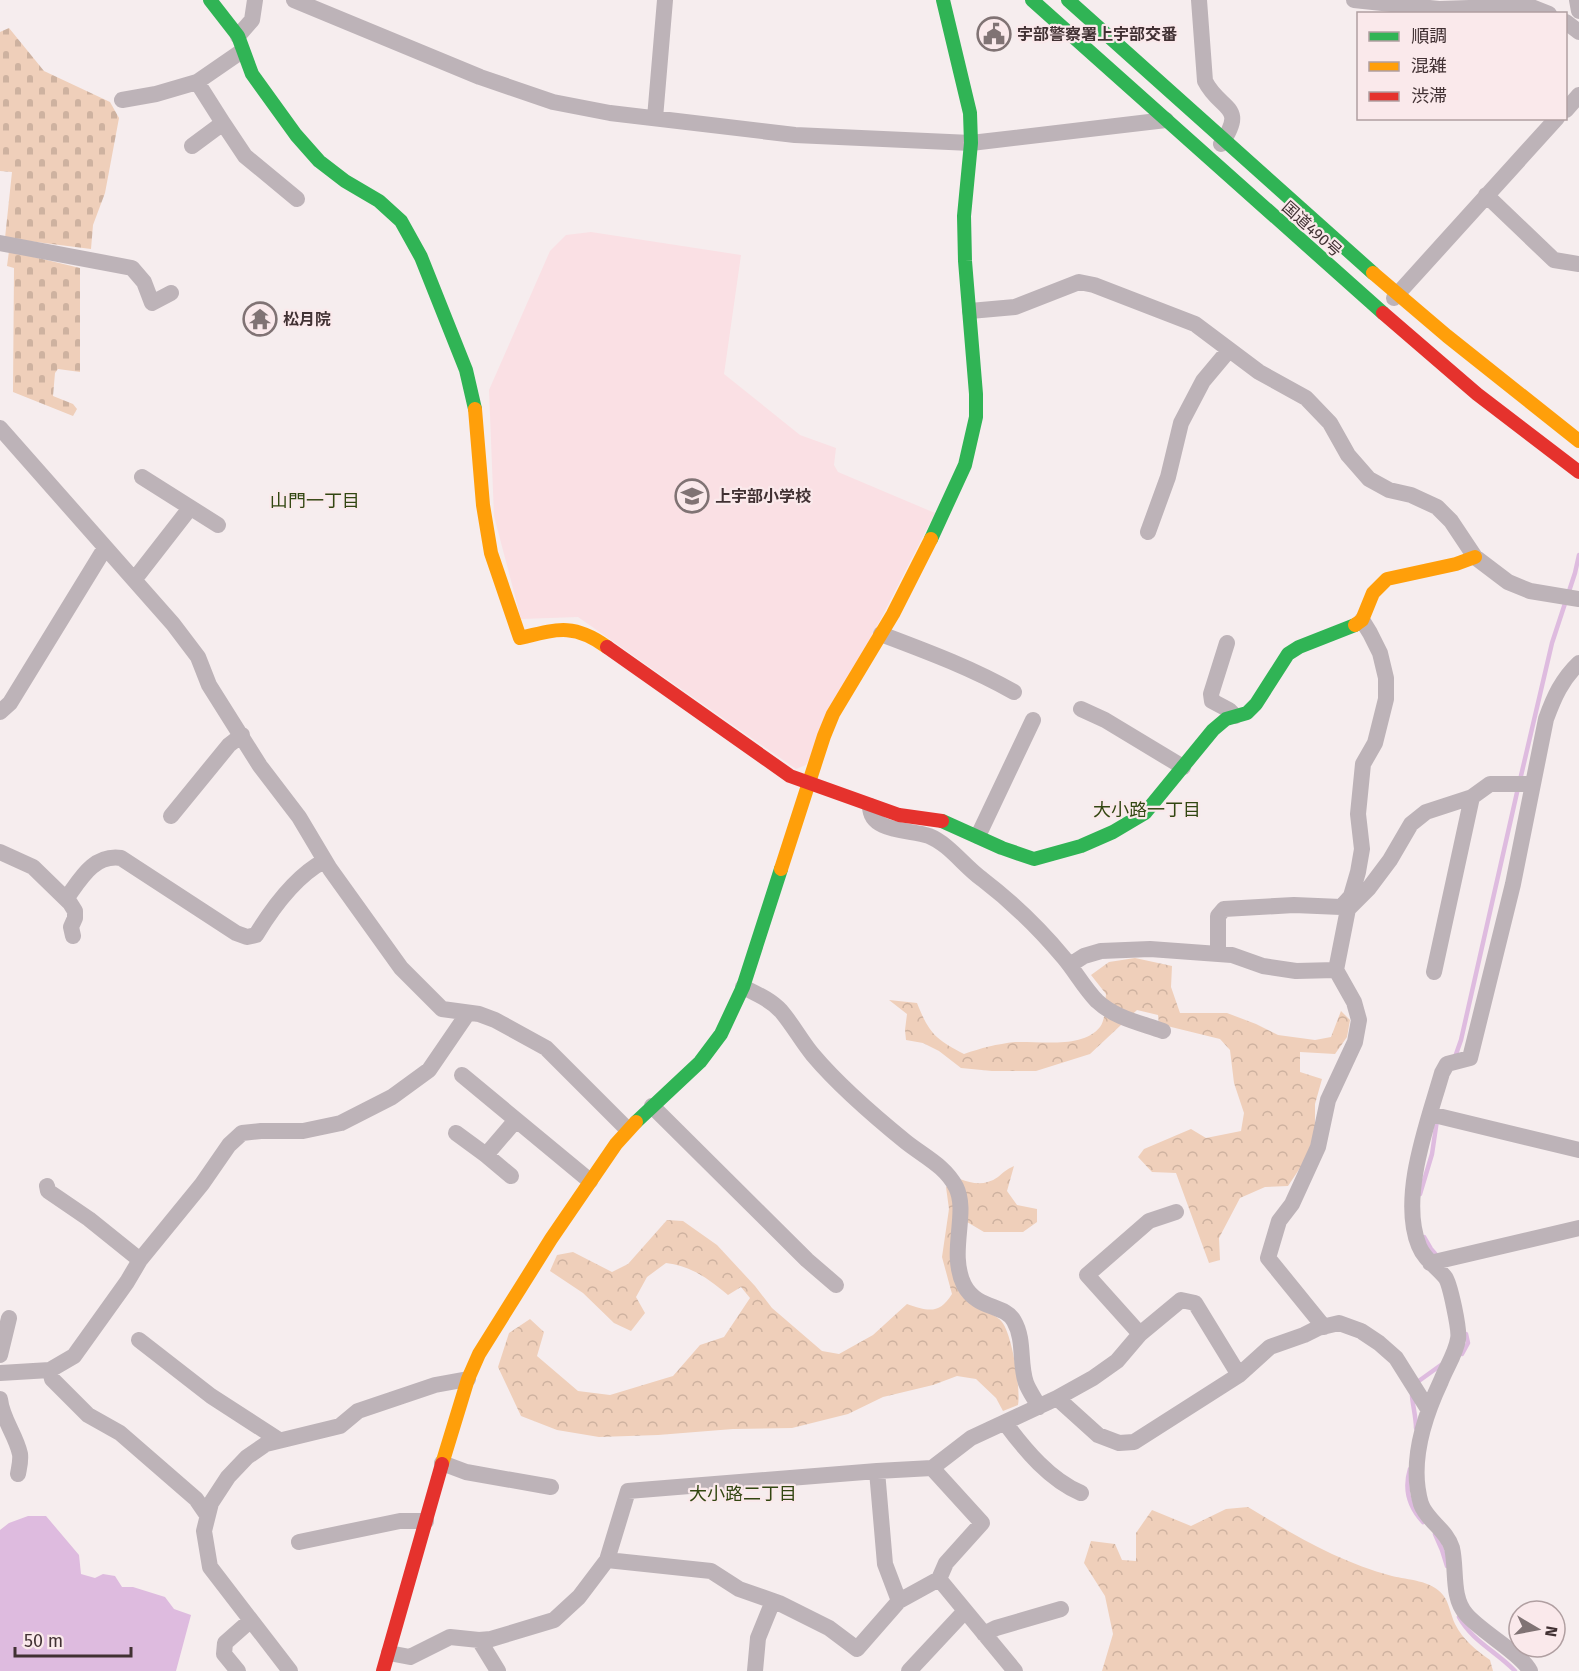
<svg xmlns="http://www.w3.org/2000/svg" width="1579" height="1671" viewBox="0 0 1579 1671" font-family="'Fira Sans','Noto Sans JP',sans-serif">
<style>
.built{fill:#fae0e4}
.forest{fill:url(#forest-crowns)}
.cemetery{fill:url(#cemetery-stones)}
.water{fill:#debbdf}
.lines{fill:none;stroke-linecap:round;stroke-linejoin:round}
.stream{stroke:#debbdf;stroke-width:4.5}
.street{stroke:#bdb3b8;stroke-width:16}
.fast{stroke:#30b455;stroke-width:14}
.slow{stroke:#ff9f0a;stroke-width:14}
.jam{stroke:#e5322d;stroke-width:14}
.labels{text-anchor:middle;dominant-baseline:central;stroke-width:4.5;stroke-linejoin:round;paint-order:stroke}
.poi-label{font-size:16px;font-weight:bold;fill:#413133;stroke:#fae9eb;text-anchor:start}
.street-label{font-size:16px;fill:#413133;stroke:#fae9eb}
.neighbourhood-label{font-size:18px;fill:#324611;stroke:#fae9eb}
</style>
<defs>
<pattern id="forest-crowns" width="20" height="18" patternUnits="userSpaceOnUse" patternTransform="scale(1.5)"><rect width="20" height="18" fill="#efcfba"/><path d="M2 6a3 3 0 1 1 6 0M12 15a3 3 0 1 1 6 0" fill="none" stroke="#ceb2a0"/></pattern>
<pattern id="cemetery-stones" width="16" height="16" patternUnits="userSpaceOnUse" patternTransform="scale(1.5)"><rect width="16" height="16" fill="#efcfba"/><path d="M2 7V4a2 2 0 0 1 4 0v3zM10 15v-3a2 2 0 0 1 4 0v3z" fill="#ceb2a0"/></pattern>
</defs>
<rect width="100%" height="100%" fill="#f6edee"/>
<path class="built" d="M 591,232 L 741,255 L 724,374 L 800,435 L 836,448 L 834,465 L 838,472 L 935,513 L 806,765 L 796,769 L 578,617 L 521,619 L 494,516 L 489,390 L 550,251 L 566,235 Z"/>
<path class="forest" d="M 1135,958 L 1172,966 L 1171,987 L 1180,1013 L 1227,1013 L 1256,1024 L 1278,1035 L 1315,1040 L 1331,1037 L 1341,1011 L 1350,1020 L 1347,1037 L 1335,1054 L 1300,1052 L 1300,1072 L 1322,1079 L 1315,1104 L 1315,1138 L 1302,1165 L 1288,1186 L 1265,1187 L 1240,1198 L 1219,1238 L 1220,1260 L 1209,1263 L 1176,1173 L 1152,1172 L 1138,1157 L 1144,1149 L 1191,1129 L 1206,1138 L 1241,1131 L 1244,1113 L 1234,1083 L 1230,1050 L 1220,1039 L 1159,1024 L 1158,1015 L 1137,1010 L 1090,1054 L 1036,1071 L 992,1071 L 961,1068 L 939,1051 L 923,1043 L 906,1040 L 905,1030 L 907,1014 L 889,1000 L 917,1003 C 929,1033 935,1039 964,1054 C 981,1048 997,1044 1015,1042 C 1039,1041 1083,1049 1100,1027 C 1106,1019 1105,1003 1106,994 L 1091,975 L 1109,962 Z
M 1014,1166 L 1007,1191 L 1017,1205 L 1037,1209 L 1037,1222 L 1023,1232 L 984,1232 L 967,1222 L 953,1236 L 977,1308 C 985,1312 997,1315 1002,1322 C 1012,1334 1021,1390 1018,1405 L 1003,1411 L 996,1398 L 976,1379 L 957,1376 L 933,1385 L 883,1397 L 848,1414 L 792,1428 L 733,1429 L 658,1435 L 599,1437 L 557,1430 L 521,1416 L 498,1367 L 509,1333 L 530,1319 L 544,1332 L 537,1356 L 578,1391 L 610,1395 L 673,1376 L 700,1345 L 724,1337 L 750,1298 L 741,1287 L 728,1295 C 709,1279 691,1266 666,1263 L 647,1277 L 636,1297 L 645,1313 L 631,1331 L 614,1323 L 583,1293 L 550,1271 L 557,1255 L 573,1252 L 612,1272 L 628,1264 L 667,1220 L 683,1221 L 717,1245 L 755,1286 L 772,1308 L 822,1351 L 839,1354 L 873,1335 L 907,1304 C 928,1311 939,1315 952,1294 L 942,1257 L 949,1209 L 946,1187 L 960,1179 C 973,1184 985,1186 998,1177 C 1004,1172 1007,1169 1014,1166 Z
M 1248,1507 C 1294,1535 1339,1562 1392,1576 C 1408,1580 1431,1580 1443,1595 C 1449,1602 1451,1616 1455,1624 C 1463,1640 1476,1650 1490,1660 L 1493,1671 L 1102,1671 L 1113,1634 L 1105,1596 L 1084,1563 L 1091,1541 L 1115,1544 L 1122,1560 L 1136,1561 L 1136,1533 L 1152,1510 L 1191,1526 L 1226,1509 Z"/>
<path class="cemetery" d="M 9,28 L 44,71 L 110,102 L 119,118 L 105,193 L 93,225 L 91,249 L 5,238 L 12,172 L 0,171 L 0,32 Z
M 9,251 L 80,268 L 80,372 L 58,369 L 55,373 L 53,396 L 73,404 L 77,409 L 73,416 L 13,392 L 14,268 L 7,266 Z"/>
<path class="water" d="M 28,1516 L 46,1516 L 79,1555 L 81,1574 L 95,1578 L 103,1574 L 115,1576 L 122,1587 L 133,1587 L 165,1597 L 174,1609 L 191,1615 L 176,1671 L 0,1671 L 0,1530 L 9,1523 Z"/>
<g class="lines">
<path class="stream" d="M 1520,780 L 1552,643 L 1575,573 L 1579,555
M 1455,1057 L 1461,1040 L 1518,788
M 1420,1194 L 1432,1154 L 1437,1120
M 1424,1237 L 1431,1249 L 1438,1257
M 1462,1354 L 1468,1343 L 1466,1334
M 1416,1383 L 1441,1365
M 1412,1396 C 1413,1407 1416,1417 1416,1428
M 1410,1469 C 1404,1489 1409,1507 1423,1522
M 1435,1534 L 1442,1550 L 1447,1566
M 1459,1617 C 1472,1641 1497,1652 1515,1671"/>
<path class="street" d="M 294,0 L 480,77 L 553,102 L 610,113 L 795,135 L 971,143 L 1166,120
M 1199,0 L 1205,81 C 1220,111 1248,105 1221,144
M 1354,0 L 1439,9 L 1529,6 L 1549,14
M 1577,0 L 1579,11
M 1566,22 L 1579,32
M 238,36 L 252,20 L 255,0
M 122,100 L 156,94 L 197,82 L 242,51
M 1566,110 L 1579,95
M 655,118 L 665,0
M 223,123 L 245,156 L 297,199
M 192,146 L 223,123 L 197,82
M 1486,195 L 1554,260 L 1579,264
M 0,243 L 132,268 L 144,282 L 152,303 L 171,293
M 1394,298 L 1557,118
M 970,311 L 1015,307 L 1079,282 L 1094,285 L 1195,324 L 1259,372 L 1306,398 L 1330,423 L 1348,455 L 1369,479 L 1389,490 L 1411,495 L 1437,507 L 1451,521 L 1475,557 L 1508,582 L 1530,591 L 1579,599
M 0,428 L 173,624 L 198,657 L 209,685 L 260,766 L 299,817 L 330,869 L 401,968 L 442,1009 L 479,1014 L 495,1020 L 546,1048 L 627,1129
M 142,477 L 218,525
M 1148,532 L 1168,477 L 1181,423 L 1203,381 L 1229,350
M 134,580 L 190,508
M 881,634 C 926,651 972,668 1014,692
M 1227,643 L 1211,694 L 1212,701 L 1229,710 L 1235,716
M 1081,709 L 1105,720 L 1183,767
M 0,712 L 10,703 L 105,548
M 870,806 C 870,833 910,829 929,836 C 949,844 964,866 982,879 C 1012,902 1039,928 1064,958 C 1075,971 1085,989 1097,1001 C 1115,1018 1141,1023 1163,1031
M 171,816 L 229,745 L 242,735
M 978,836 L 1033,720
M 0,852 L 33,867 L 70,903 L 75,911 L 75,918 L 71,927 L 73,936
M 66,899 C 80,880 93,854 121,858 L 236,933 L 247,937 L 256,935 C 273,907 296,876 324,861
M 1342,906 L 1351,896 L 1358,872 L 1362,849 L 1358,814 L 1363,764 L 1375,743 L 1386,699 L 1386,678 L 1380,653 L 1370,633 L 1362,620
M 1218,953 L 1218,916 L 1224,909 L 1294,905 L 1341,907 L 1348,909 L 1369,888 L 1390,860 L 1411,824 L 1426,812 L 1472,797 L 1490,784 L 1533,784
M 1070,965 L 1084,956 L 1101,951 L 1150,949 L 1232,955 L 1263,966 L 1296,971 L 1336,970 L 1348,909
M 1434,972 L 1472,797
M 743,987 C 757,994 771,1000 781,1011 C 793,1025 802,1042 813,1055 C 840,1087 874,1116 906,1142 C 925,1157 945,1166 956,1187 C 969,1213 948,1252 964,1285 C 977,1310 1005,1304 1014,1321 C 1025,1340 1019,1363 1026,1383 C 1029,1391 1035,1399 1039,1407
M 462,1075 L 590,1181
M 652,1106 L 807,1260 L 836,1285
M 1430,1114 L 1579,1150
M 456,1133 L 486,1155 L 516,1120
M 486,1155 L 511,1176
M 47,1186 L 48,1191 L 89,1219 L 140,1260
M 1430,1263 L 1579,1228
M 1324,1327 L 1268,1258 L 1279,1221 L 1292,1204 L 1318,1147 L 1328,1100 L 1355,1042 L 1359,1020 L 1354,1002 L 1336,970
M 1140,1334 L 1087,1275 L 1149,1221 L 1176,1212
M 139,1340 L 211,1396 L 279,1440
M 0,1355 L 9,1318
M 50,1370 L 52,1379 L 88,1415 L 120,1433 L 196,1499 L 207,1515
M 0,1373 L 50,1370 L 74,1356 L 127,1282 L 140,1260 L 202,1184 L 229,1145 L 242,1133 L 261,1131 L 303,1131 L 341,1123 L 392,1097 L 429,1070 L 468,1013
M 1057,1398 L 1098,1435 L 1119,1443 L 1134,1442 L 1239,1375 L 1270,1347 L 1304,1335 L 1318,1328 L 1339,1323 L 1361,1331 L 1379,1343 L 1396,1358 L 1428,1409
M 0,1399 C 2,1419 16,1435 20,1454 C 21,1461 19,1468 18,1474
M 1005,1423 C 1025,1450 1050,1480 1081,1493
M 442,1463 L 466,1472 L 551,1487
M 877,1471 L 932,1468 L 971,1438 L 1057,1398 L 1093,1378 L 1117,1361 L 1140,1334 L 1181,1300 L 1195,1303 L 1239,1375
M 299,1542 L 400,1521 L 426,1521
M 607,1560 L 711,1571 L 739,1589 L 779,1603 L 829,1628 L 857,1649 L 899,1601 L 939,1579 L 946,1563 L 982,1523 L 932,1468
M 939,1579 L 1015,1671
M 984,1634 L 996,1628 L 1061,1609
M 479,1640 L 498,1671
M 389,1653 L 410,1657 L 450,1637 L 479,1640 L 491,1639 L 554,1620 L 579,1597 L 607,1560 L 628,1491 L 877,1471 L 885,1564 L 899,1601
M 238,1671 L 224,1654 L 225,1643 L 251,1620
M 290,1671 L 210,1567 L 204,1531 L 211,1503 L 228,1477 L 247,1457 L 266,1444 L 340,1426 L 358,1411 L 435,1385 L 468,1379
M 755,1671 L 758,1638 L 773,1601
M 909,1671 L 965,1611
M 1530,1671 C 1522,1654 1481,1632 1466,1614 C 1451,1597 1457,1569 1452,1548 C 1447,1530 1427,1521 1421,1504 C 1409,1464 1424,1417 1441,1381 C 1446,1368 1456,1353 1458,1339 C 1460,1331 1450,1283 1445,1277 C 1437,1267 1424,1259 1419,1246 C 1399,1197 1428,1122 1442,1073 L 1447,1064 L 1470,1058 L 1513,884 L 1546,719 C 1554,697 1562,679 1579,663"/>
<path class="fast" d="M 210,0 L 238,36 L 252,74 L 296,135 L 319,161 L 345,181 L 379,201 L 401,221 L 421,257 L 466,370 L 475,409
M 1032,0 L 1383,313
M 1068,0 L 1373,273
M 931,539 L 965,465 L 976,417 L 976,394 L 965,261 L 964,216 L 971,143 L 970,113 L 943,0
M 942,821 L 1002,848 L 1034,859 L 1081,846 L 1113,832 L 1145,813 L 1213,730 L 1226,719 L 1247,713 L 1256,704 L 1288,654 L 1299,647 L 1355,625
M 636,1122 L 700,1062 L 721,1034 L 743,987 L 781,869"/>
<path class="slow" d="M 1373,273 L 1447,336 L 1579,441
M 475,409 L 483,505 L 491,553 L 520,638 C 557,629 574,623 607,647
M 1355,625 L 1362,620 L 1373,593 L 1387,579 L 1456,564 L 1475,557
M 781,869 L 824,736 L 833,714 L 893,614 L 931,539
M 442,1464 L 468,1379 L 479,1354 L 551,1239 L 616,1144 L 636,1122"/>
<path class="jam" d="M 1383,313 L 1477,394 L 1579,472
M 607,647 L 790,776 L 899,815 L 942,821
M 383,1671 L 442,1464"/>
</g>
<defs>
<g id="civic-ring" transform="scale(1.725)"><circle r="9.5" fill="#fae9eb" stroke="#807374" stroke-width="1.5"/><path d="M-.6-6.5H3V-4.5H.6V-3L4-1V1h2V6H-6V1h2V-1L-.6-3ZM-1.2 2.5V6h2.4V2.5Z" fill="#807374"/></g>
<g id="temple-ring" transform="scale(1.725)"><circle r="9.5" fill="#fae9eb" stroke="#807374" stroke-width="1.5"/><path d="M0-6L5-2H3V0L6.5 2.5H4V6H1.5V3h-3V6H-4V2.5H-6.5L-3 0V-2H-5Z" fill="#807374"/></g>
<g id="school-ring" transform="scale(1.725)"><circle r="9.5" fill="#fae9eb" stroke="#807374" stroke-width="1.5"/><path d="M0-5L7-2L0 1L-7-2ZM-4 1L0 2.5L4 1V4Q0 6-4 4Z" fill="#807374"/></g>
</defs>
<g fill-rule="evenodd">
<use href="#civic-ring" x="994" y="34"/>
<use href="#temple-ring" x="260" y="319"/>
<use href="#school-ring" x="692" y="496"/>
</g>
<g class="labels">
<g class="poi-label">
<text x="1017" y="34">宇部警察署上宇部交番</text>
<text x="283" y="319">松月院</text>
<text x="715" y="496">上宇部小学校</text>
</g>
<g class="street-label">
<text transform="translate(1312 229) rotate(42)">国道490号</text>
</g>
<g class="neighbourhood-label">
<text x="315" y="501">山門一丁目</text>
<text x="1147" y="810">大小路一丁目</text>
<text x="743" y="1494">大小路二丁目</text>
</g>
</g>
<rect x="1357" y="12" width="210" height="108" fill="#fae9eb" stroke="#b09fa1" stroke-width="1.5"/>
<rect x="1369" y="32" width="30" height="9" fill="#30b455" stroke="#b09fa1" stroke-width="1.5"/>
<text x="1411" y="42" font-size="18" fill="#413133">順調</text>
<rect x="1369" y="62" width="30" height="9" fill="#ff9f0a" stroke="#b09fa1" stroke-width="1.5"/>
<text x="1411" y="72" font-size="18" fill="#413133">混雑</text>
<rect x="1369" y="92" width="30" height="9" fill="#e5322d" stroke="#b09fa1" stroke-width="1.5"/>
<text x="1411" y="102" font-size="18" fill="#413133">渋滞</text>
<g transform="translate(1537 1629) rotate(100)"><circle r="28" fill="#fae9eb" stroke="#b09fa1" stroke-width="1.5"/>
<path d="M0-4.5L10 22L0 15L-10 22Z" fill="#807374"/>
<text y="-9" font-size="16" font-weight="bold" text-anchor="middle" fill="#413133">N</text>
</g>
<path d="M15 1647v9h116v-9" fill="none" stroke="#413133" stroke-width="3"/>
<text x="24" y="1647" font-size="18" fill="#413133" stroke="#fae9eb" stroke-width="4.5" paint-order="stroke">50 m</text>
</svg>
